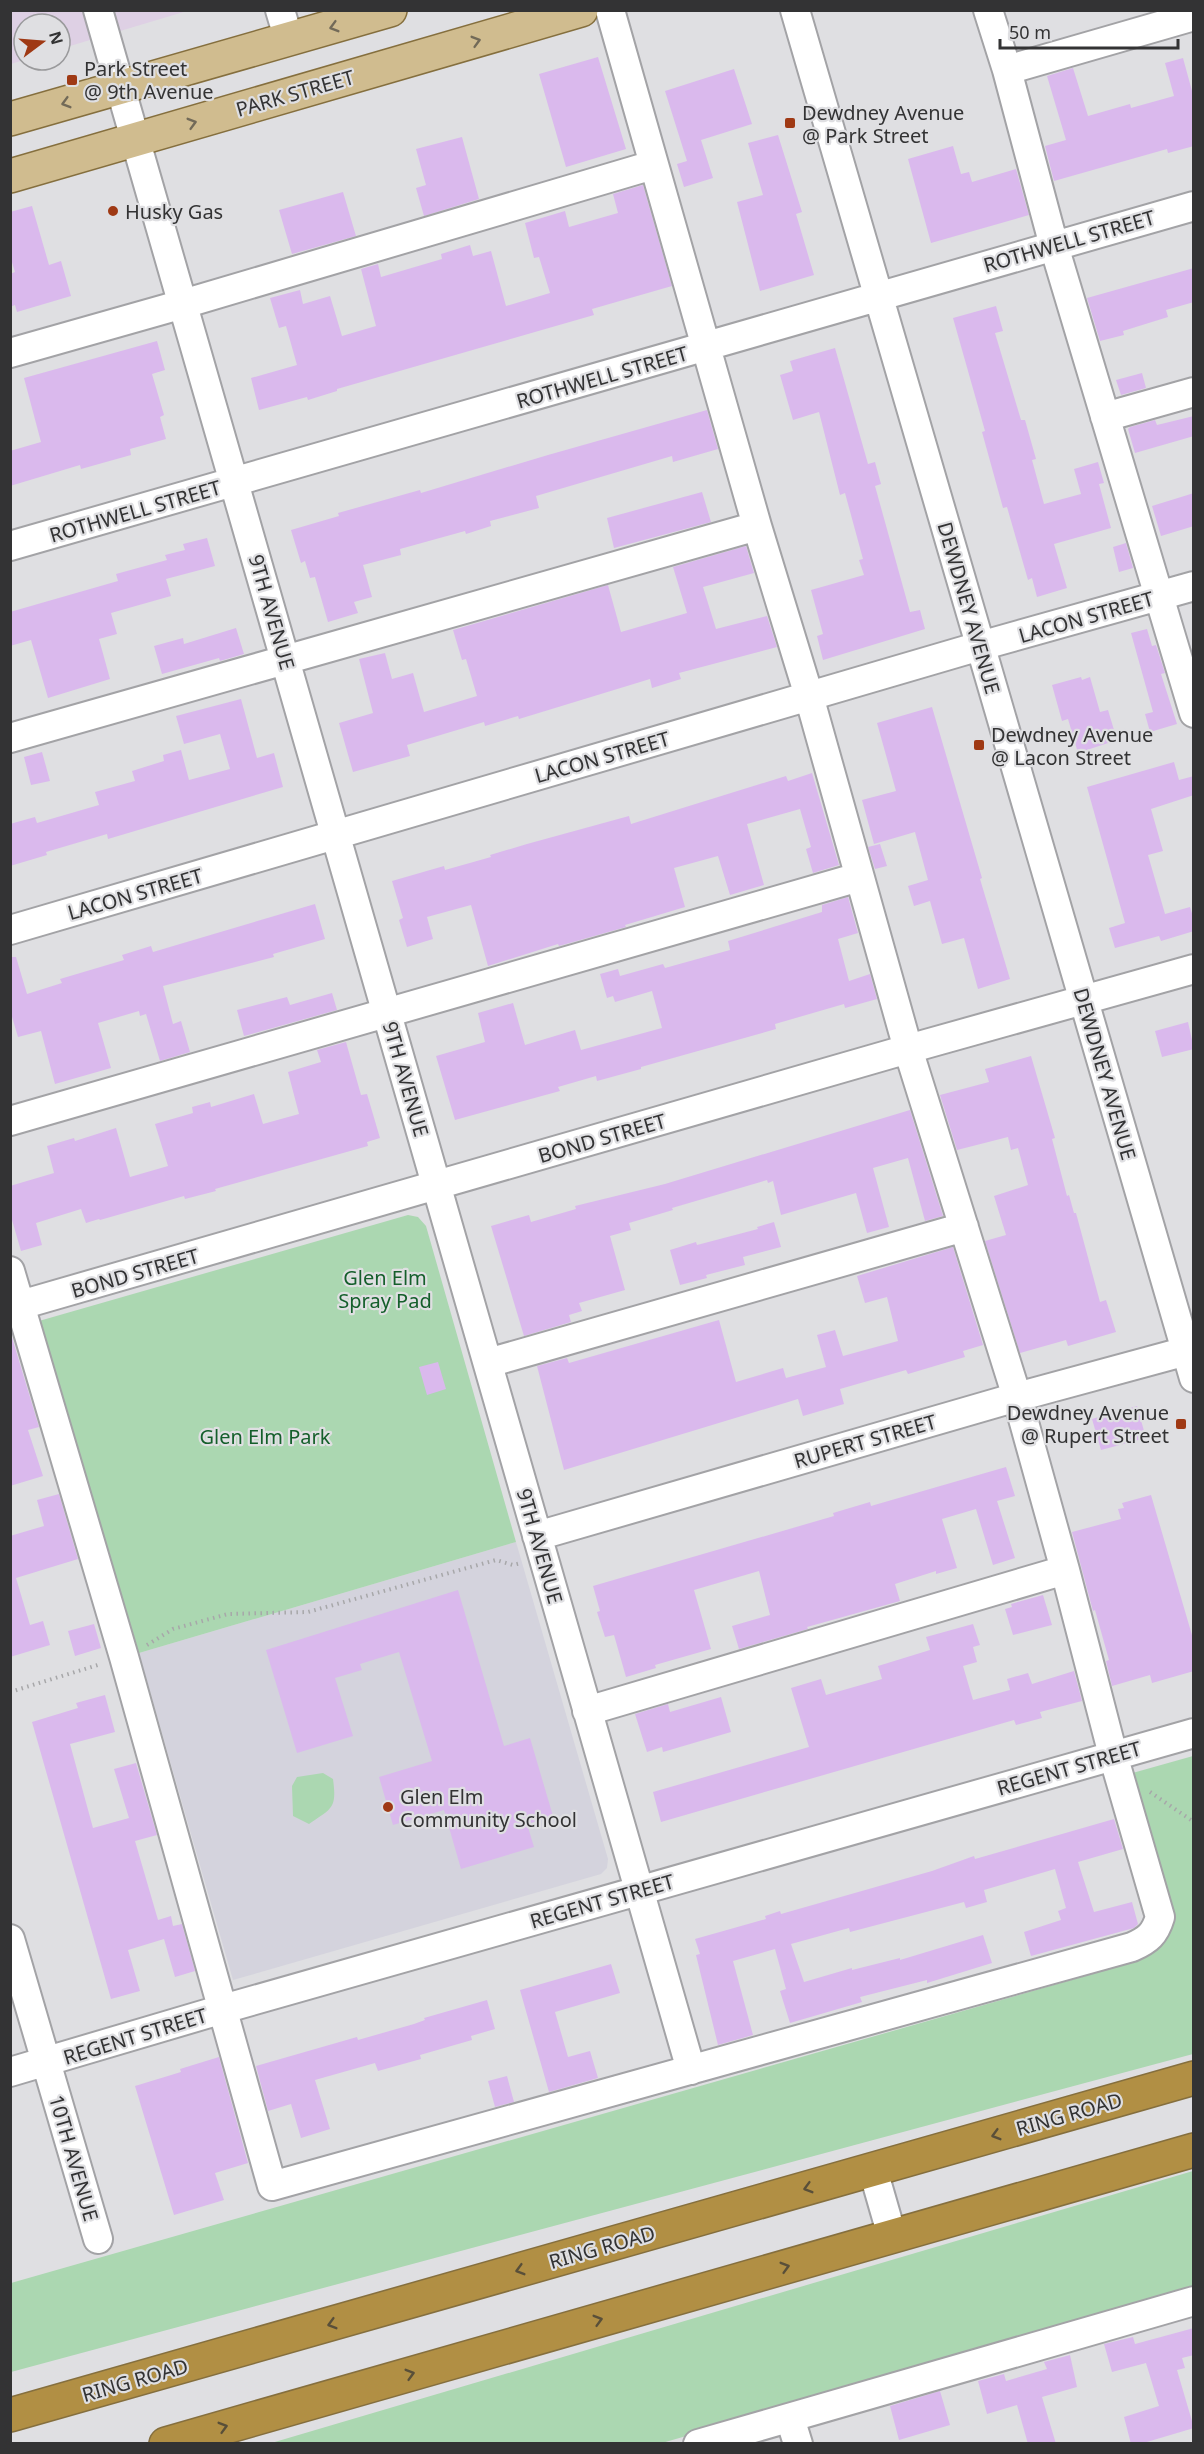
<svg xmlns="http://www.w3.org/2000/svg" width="1204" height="2454" viewBox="0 0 1204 2454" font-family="'Noto Sans',sans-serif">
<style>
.built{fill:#d4d3dd}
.industrial{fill:#ded0e4}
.green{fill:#abd7b1}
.building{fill:#dab9ed}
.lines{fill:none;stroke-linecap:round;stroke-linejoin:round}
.minor-casing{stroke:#a3a3a6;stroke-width:32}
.major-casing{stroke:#856f3e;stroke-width:36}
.highway-casing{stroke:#856f3e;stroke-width:36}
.path{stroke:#a7a7a9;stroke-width:4;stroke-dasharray:1.5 4.5;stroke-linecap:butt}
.minor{stroke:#fff;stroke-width:28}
.major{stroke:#d0bc8f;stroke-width:33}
.highway{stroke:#b18f44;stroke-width:33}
.oneway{stroke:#726a58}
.oneway2{stroke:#594f39}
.poi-dot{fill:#9f3914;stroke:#dfdfe2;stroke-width:2}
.labels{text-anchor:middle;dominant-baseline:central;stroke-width:4.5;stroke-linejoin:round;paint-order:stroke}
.poi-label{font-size:20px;fill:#333334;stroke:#dfdfe2;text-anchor:start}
.street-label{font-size:20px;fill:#333334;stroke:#dfdfe2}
.park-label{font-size:20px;fill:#145f2b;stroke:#dfdfe2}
</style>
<rect width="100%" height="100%" fill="#dfdfe2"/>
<path class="built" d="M 516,1542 L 608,1859 L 607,1868 L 601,1874 L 233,1980 L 139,1653 Z"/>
<path class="industrial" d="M 11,11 L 187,11 L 60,49 L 60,24 L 24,24 L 24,60 L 11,64 Z"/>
<path class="green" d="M 408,1215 L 418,1217 L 426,1226 L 516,1542 L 139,1653 L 39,1321 Z
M 1193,1756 L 1193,2054 L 11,2372 L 11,2283 L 1127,1964 L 1157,1945 L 1129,1774 Z
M 323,1773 L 333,1779 C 337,1809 332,1808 309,1824 L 293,1816 L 292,1786 L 297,1777 Z
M 1193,2171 L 1193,2290 L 662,2443 L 268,2444 Z"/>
<path class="building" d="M 598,57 L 626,149 L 566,167 L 539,74 Z
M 1183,58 L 1192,91 L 1194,90 L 1194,146 L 1168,153 L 1167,149 L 1054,181 L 1045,146 L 1066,140 L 1047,76 L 1073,68 L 1088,116 L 1130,104 L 1131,108 L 1174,96 L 1165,63 Z
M 734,69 L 752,124 L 701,140 L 713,178 L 684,187 L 677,164 L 687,161 L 665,91 Z
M 778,135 L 802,212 L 796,214 L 814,275 L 760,291 L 737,202 L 763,195 L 748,143 Z
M 462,137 L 479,199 L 424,216 L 416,188 L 426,185 L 416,149 Z
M 953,146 L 961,174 L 969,172 L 972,182 L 1016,169 L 1029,215 L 931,243 L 908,159 Z
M 643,185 L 672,286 L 592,309 L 594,315 L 337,389 L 337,391 L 308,400 L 307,397 L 259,410 L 251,378 L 297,365 L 286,326 L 279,328 L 270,298 L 300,290 L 303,304 L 330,296 L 342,336 L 376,326 L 361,269 L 378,264 L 381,277 L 442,259 L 441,254 L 470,245 L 473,256 L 491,251 L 506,306 L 550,293 L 539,257 L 534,258 L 525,223 L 565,211 L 569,227 L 618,213 L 613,194 Z
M 343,192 L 356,236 L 292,254 L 279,210 Z
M 32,206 L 49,265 L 61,261 L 71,296 L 17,312 L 15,305 L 10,307 L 10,274 L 15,272 L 10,256 L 10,212 Z
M 1194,268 L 1194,302 L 1166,310 L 1168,317 L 1123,331 L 1124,335 L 1100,341 L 1087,298 Z
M 996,306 L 1003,331 L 995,333 L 1021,420 L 1025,420 L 1036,459 L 1032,460 L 1044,504 L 1081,494 L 1074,469 L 1098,462 L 1104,483 L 1099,484 L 1111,528 L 1054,544 L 1067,588 L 1037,597 L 1032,578 L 1028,580 L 1007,507 L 1003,508 L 982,432 L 985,431 L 953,318 Z
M 157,341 L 165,370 L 152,374 L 164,415 L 160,417 L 166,439 L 130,449 L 131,455 L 81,469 L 80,465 L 10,486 L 10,451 L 41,442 L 24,378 Z
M 835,348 L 868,464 L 875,462 L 881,484 L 875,486 L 910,612 L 920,610 L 925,629 L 823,660 L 817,636 L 823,634 L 811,590 L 864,575 L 859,560 L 863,559 L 845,493 L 840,495 L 819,412 L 793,420 L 780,375 L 793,371 L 790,361 Z
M 1142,373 L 1146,388 L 1121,395 L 1116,380 Z
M 707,410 L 718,449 L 673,462 L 672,456 L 536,496 L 539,508 L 490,521 L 491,526 L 466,534 L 465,531 L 400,549 L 401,555 L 363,565 L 372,597 L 354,602 L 358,613 L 328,622 L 315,577 L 310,578 L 305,561 L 301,563 L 291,530 L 339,516 L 338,513 L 420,490 L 421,493 L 548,455 Z
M 1194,416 L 1194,436 L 1135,453 L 1128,429 L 1130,427 L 1155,420 L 1157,425 Z
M 702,492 L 711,522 L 614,548 L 607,518 Z
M 1194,493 L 1194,526 L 1161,536 L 1152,506 Z
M 207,538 L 215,566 L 166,579 L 171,596 L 111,613 L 117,634 L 99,639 L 110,679 L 48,698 L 31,640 L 10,646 L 10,612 L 118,581 L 116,574 L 167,560 L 165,555 L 185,550 L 183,544 Z
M 1126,543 L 1133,568 L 1119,572 L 1113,547 Z
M 746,546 L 754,573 L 703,587 L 716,629 L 767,616 L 777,647 L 679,673 L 681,679 L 652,688 L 650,679 L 519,719 L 518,716 L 485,726 L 484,722 L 407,745 L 410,756 L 353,772 L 339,723 L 373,713 L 359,659 L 385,653 L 392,679 L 413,673 L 424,712 L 477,696 L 466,659 L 462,660 L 453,630 L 608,585 L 621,632 L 687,613 L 673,567 Z
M 236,628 L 244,654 L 220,661 L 219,658 L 162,674 L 154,646 L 183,638 L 184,644 Z
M 1147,629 L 1152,646 L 1156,645 L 1165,673 L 1161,674 L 1177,724 L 1150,732 L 1145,714 L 1153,712 L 1131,633 Z
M 1081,677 L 1082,680 L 1090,677 L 1100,712 L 1108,710 L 1117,740 L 1078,753 L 1068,719 L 1062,721 L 1052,685 Z
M 241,699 L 257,758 L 274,753 L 283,787 L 108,839 L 107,834 L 46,852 L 47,855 L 10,866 L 10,824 L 35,817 L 37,823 L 99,805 L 95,792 L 135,781 L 132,771 L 164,761 L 163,755 L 181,750 L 189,780 L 230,769 L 220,734 L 184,744 L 176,716 Z
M 932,707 L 982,878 L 980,879 L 1010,979 L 978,989 L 964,938 L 942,944 L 930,901 L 914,906 L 908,886 L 928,880 L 915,832 L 874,844 L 862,800 L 896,791 L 877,723 Z
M 42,752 L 50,781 L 31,785 L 24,757 Z
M 1174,762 L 1179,780 L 1194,776 L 1194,795 L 1151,809 L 1163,851 L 1148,855 L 1165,914 L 1190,907 L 1194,920 L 1194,931 L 1161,941 L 1159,936 L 1115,948 L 1109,928 L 1125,923 L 1087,787 Z
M 812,773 L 839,865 L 813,873 L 806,849 L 811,847 L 800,809 L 747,824 L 764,885 L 730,895 L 718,856 L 674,868 L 685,907 L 625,925 L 626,927 L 559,946 L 558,944 L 488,966 L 471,905 L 427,917 L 433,939 L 407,947 L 399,920 L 403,918 L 392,881 L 444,866 L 445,870 L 491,857 L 490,855 L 527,844 L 629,816 L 631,824 L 786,776 L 788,781 Z
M 880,844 L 887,866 L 875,869 L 868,847 Z
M 848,897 L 858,933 L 838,939 L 849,981 L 870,974 L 877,999 L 845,1008 L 844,1004 L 775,1024 L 776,1029 L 641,1067 L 641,1069 L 597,1081 L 596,1076 L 558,1087 L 560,1091 L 455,1120 L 436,1056 L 485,1042 L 478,1013 L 513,1003 L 525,1045 L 575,1030 L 581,1050 L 662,1028 L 652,991 L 615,1002 L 613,996 L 607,998 L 600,974 L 618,969 L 620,976 L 663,964 L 665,968 L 730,950 L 728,941 L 822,912 L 822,905 Z
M 315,904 L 325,939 L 273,954 L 274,957 L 163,986 L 173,1024 L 181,1021 L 190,1052 L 160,1061 L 146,1014 L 140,1016 L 139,1011 L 98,1023 L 111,1068 L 55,1084 L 41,1031 L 18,1037 L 10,1010 L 10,957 L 16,957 L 27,994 L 62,983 L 60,979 L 124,960 L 122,955 L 151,946 L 153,952 Z
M 332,993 L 337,1010 L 244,1036 L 237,1010 L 287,997 L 290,1005 Z
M 1188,1022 L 1194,1049 L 1162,1057 L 1155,1031 Z
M 346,1042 L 361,1095 L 367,1094 L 380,1138 L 367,1142 L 368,1146 L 215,1189 L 216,1191 L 185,1199 L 184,1196 L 100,1220 L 99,1219 L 86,1223 L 81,1209 L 36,1223 L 42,1245 L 21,1251 L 10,1213 L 10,1186 L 54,1173 L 47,1146 L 74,1138 L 75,1141 L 116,1128 L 130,1177 L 168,1166 L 155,1124 L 193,1113 L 192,1107 L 210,1102 L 211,1107 L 254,1094 L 263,1124 L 299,1114 L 288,1072 L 321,1062 L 317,1050 Z
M 1031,1056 L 1055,1138 L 1052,1139 L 1067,1196 L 1069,1195 L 1074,1213 L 1076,1213 L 1100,1302 L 1106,1300 L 1116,1332 L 1068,1346 L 1066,1340 L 1020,1353 L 985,1241 L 1006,1235 L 994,1196 L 1028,1185 L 1018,1148 L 1011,1150 L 1008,1137 L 957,1150 L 940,1095 L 989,1082 L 985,1069 Z
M 910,1110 L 943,1216 L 925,1221 L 908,1158 L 873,1168 L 889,1227 L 867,1233 L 856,1193 L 781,1215 L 773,1181 L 768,1183 L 767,1180 L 672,1208 L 673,1210 L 629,1223 L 631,1230 L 610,1236 L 625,1290 L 579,1303 L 582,1311 L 569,1315 L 571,1322 L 524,1336 L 491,1226 L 529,1215 L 531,1222 L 576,1209 L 575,1206 L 665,1184 Z
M 774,1222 L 781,1247 L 743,1257 L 745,1265 L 706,1275 L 707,1278 L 680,1285 L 670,1250 L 696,1242 L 697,1245 L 758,1229 L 757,1227 Z
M 953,1247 L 983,1345 L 963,1351 L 965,1357 L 908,1374 L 906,1370 L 840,1389 L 844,1404 L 803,1416 L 798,1399 L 564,1470 L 537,1366 L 567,1358 L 569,1363 L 719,1320 L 736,1382 L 783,1368 L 786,1378 L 826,1367 L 817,1335 L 835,1330 L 843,1356 L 898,1341 L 887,1297 L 865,1303 L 857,1276 Z
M 10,1331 L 39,1427 L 28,1430 L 43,1476 L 10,1486 Z
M 438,1362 L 446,1389 L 427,1395 L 419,1367 Z
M 1137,1406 L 1146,1438 L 1101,1450 L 1092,1419 Z
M 1006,1467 L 1015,1496 L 997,1501 L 1015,1558 L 993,1565 L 976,1509 L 942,1519 L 957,1568 L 936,1574 L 936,1571 L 895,1584 L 900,1601 L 807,1627 L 808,1629 L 739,1649 L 732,1626 L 770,1615 L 759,1571 L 694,1590 L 711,1649 L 655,1665 L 656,1668 L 626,1677 L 614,1635 L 605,1637 L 597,1612 L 600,1611 L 593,1586 L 834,1516 L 833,1513 L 870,1502 L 871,1506 Z
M 59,1494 L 78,1559 L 16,1578 L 30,1625 L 43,1621 L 50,1645 L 10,1657 L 10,1536 L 44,1526 L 37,1500 Z
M 1151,1495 L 1194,1642 L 1194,1671 L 1152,1683 L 1150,1675 L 1112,1686 L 1106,1661 L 1109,1660 L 1095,1610 L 1093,1611 L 1072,1532 L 1121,1519 L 1118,1509 L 1124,1508 L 1122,1503 Z
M 458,1590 L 504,1746 L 530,1738 L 553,1816 L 527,1824 L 534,1847 L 461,1869 L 444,1810 L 393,1825 L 379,1777 L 432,1761 L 399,1652 L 360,1664 L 362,1670 L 335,1678 L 353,1736 L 297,1753 L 266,1650 Z
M 1043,1595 L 1052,1625 L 1013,1635 L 1005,1609 L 1012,1607 L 1011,1604 Z
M 94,1624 L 101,1648 L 75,1656 L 68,1631 Z
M 973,1624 L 980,1645 L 973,1647 L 977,1662 L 963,1666 L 973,1700 L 1010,1690 L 1007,1679 L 1028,1673 L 1032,1684 L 1074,1671 L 1082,1701 L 1040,1712 L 1042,1718 L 1016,1725 L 1014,1720 L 661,1822 L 653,1792 L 809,1747 L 791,1688 L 821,1679 L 826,1695 L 882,1679 L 878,1666 L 930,1650 L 926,1637 Z
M 105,1695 L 115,1732 L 70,1744 L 93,1828 L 129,1818 L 114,1769 L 136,1763 L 157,1835 L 135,1841 L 158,1920 L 171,1916 L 173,1926 L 182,1924 L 195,1971 L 175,1977 L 164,1939 L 128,1950 L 140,1991 L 111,1999 L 32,1722 L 78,1708 L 76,1703 Z
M 721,1697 L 731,1732 L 663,1752 L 662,1747 L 647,1752 L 635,1714 L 668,1704 L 670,1712 Z
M 1114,1819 L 1123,1849 L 1078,1862 L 1094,1912 L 1132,1902 L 1138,1924 L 1134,1928 L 1031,1956 L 1024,1932 L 1061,1920 L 1058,1911 L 1066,1908 L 1055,1869 L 984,1890 L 987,1902 L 966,1908 L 964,1902 L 850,1932 L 849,1928 L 791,1944 L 804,1982 L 852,1968 L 852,1970 L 900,1958 L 900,1960 L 983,1935 L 992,1963 L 927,1983 L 927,1980 L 860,1997 L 862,2002 L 790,2023 L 780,1991 L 786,1989 L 775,1949 L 733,1961 L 753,2035 L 718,2045 L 696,1955 L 700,1954 L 695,1939 L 766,1919 L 765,1916 L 780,1911 L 781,1914 L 932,1871 L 974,1856 L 975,1859 Z
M 611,1964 L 620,1993 L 555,2012 L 568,2057 L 590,2051 L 598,2078 L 549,2092 L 520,1990 Z
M 487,2000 L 495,2029 L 471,2036 L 472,2040 L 420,2055 L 421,2059 L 378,2071 L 375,2063 L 315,2080 L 330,2129 L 301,2138 L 291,2104 L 268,2111 L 256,2066 L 357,2037 L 358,2040 L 414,2024 L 425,2020 L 424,2018 Z
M 219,2057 L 248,2163 L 215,2173 L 224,2200 L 174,2215 L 135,2086 L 181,2072 L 180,2069 Z
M 507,2076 L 514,2102 L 495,2107 L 488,2081 Z
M 1194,2328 L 1194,2355 L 1182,2358 L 1185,2368 L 1177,2370 L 1194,2428 L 1140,2444 L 1131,2444 L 1124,2417 L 1159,2406 L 1146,2363 L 1112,2372 L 1104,2344 L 1133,2337 L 1135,2344 Z
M 1070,2355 L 1077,2387 L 1042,2397 L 1056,2444 L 1028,2444 L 1017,2405 L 987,2414 L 978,2381 L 1004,2374 L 1006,2381 L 1047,2369 L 1044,2362 Z
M 940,2391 L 950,2425 L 899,2440 L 890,2406 Z"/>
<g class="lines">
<g class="minor-casing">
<path id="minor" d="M 98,10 L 691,2070
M 280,10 L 289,40
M 795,10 L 1194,1378
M 988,10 L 1007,70 L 1054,246 L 1194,713
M 1007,70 L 1194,16
M 10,353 L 183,304 L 653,165
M 1105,417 L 1194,392
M 10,546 L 1194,206
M 10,738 L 757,526
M 10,930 L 980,646 L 1194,586
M 10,1121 L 859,877
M 10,1271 L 124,1657 L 272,2186 L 1132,1947 C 1148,1940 1155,1934 1160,1917 L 1113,1755 L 1065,1570 L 1017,1397 L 908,1049 L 809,696 L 757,526 L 610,10
M 10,1308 L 908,1049 L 1194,969
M 488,1363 L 964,1227
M 537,1536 L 1017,1397 L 1194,1349
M 587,1711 L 1065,1570
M 10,1939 L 98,2239
M 10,2072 L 223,2009 L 1194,1733
M 873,2170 L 892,2236
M 790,2418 L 798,2444
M 698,2444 L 1194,2301"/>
</g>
<g class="major-casing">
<path id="major" d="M 10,119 L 390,10
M 10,176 L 581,10"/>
</g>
<g class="highway-casing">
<path id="highway" d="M 10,2415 L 1194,2078
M 166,2444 L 1194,2150"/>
</g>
<path class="path" d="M 147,1645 L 173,1629 L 228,1614 L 308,1612 L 496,1560 L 513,1565 L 521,1563
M 10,1692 L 101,1664
M 1150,1792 L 1194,1822"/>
<use href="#minor" class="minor"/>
<use href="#major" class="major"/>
<use href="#highway" class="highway"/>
</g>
<defs><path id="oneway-chevron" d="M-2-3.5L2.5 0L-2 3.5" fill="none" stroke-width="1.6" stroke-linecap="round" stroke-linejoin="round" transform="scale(1.5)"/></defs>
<g class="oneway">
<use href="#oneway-chevron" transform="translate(334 27) rotate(164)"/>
<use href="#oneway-chevron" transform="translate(476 41) rotate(-16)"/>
<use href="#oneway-chevron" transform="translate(66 103) rotate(164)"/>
<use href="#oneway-chevron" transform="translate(192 123) rotate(-16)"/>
</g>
<g class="oneway2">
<use href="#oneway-chevron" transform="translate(996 2135) rotate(164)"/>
<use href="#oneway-chevron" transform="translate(808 2188) rotate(164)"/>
<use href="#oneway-chevron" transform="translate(785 2267) rotate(-16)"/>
<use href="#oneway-chevron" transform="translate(520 2270) rotate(164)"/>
<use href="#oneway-chevron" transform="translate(598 2320) rotate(-16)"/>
<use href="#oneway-chevron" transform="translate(332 2324) rotate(164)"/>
<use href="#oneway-chevron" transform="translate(410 2374) rotate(-16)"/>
<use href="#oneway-chevron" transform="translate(223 2427) rotate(-16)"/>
</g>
<g class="poi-dot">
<rect x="66" y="74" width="12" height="12" rx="3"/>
<rect x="784" y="117" width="12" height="12" rx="3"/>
<circle cx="113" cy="211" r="6"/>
<rect x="973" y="739" width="12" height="12" rx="3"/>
<rect x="1175" y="1418" width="12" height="12" rx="3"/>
<circle cx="388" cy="1807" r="6"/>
</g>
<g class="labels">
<g class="poi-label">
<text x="84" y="68">Park Street<tspan x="84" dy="23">@ 9th Avenue</tspan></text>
<text x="802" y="112">Dewdney Avenue<tspan x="802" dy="23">@ Park Street</tspan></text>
<text x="125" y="211">Husky Gas</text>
<text x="991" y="734">Dewdney Avenue<tspan x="991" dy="23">@ Lacon Street</tspan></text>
<text x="1169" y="1412" text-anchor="end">Dewdney Avenue<tspan x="1169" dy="23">@ Rupert Street</tspan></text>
<text x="400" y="1796">Glen Elm<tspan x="400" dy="23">Community School</tspan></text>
</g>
<g class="street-label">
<text transform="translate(295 93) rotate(-16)">PARK STREET</text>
<text transform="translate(1069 241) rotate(-16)">ROTHWELL STREET</text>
<text transform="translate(602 377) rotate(-16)">ROTHWELL STREET</text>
<text transform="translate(135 511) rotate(-16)">ROTHWELL STREET</text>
<text transform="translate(969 608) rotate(74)">DEWDNEY AVENUE</text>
<text transform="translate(272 612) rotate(74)">9TH AVENUE</text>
<text transform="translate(1086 617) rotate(-16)">LACON STREET</text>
<text transform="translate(602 757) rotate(-16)">LACON STREET</text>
<text transform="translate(135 894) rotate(-16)">LACON STREET</text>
<text transform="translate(1105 1074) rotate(74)">DEWDNEY AVENUE</text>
<text transform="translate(406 1079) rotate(74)">9TH AVENUE</text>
<text transform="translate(602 1138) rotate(-16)">BOND STREET</text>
<text transform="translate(135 1273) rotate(-16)">BOND STREET</text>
<text transform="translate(865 1441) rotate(-16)">RUPERT STREET</text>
<text transform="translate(540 1546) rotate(74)">9TH AVENUE</text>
<text transform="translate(1069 1768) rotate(-16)">REGENT STREET</text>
<text transform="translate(602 1901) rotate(-16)">REGENT STREET</text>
<text transform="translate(135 2036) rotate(-17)">REGENT STREET</text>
<text transform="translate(1069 2114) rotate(-16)">RING ROAD</text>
<text transform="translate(74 2158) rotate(74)">10TH AVENUE</text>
<text transform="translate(602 2247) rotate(-16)">RING ROAD</text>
<text transform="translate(135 2380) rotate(-16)">RING ROAD</text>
</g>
<g class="park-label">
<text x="385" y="1277">Glen Elm<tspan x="385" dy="23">Spray Pad</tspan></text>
<text x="265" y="1436">Glen Elm Park</text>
</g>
</g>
<rect width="1204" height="2454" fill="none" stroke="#333334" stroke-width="24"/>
<g transform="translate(42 42) rotate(74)"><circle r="28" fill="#dfdfe2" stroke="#9a9a9c" stroke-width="1.5"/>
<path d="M0-4.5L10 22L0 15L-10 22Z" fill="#9f3914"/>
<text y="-9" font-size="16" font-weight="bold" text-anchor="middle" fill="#333334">N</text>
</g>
<path d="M1000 39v9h178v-9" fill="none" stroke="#333334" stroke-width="3"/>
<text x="1009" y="39" font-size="18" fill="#333334" stroke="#dfdfe2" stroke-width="4.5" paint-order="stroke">50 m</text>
</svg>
